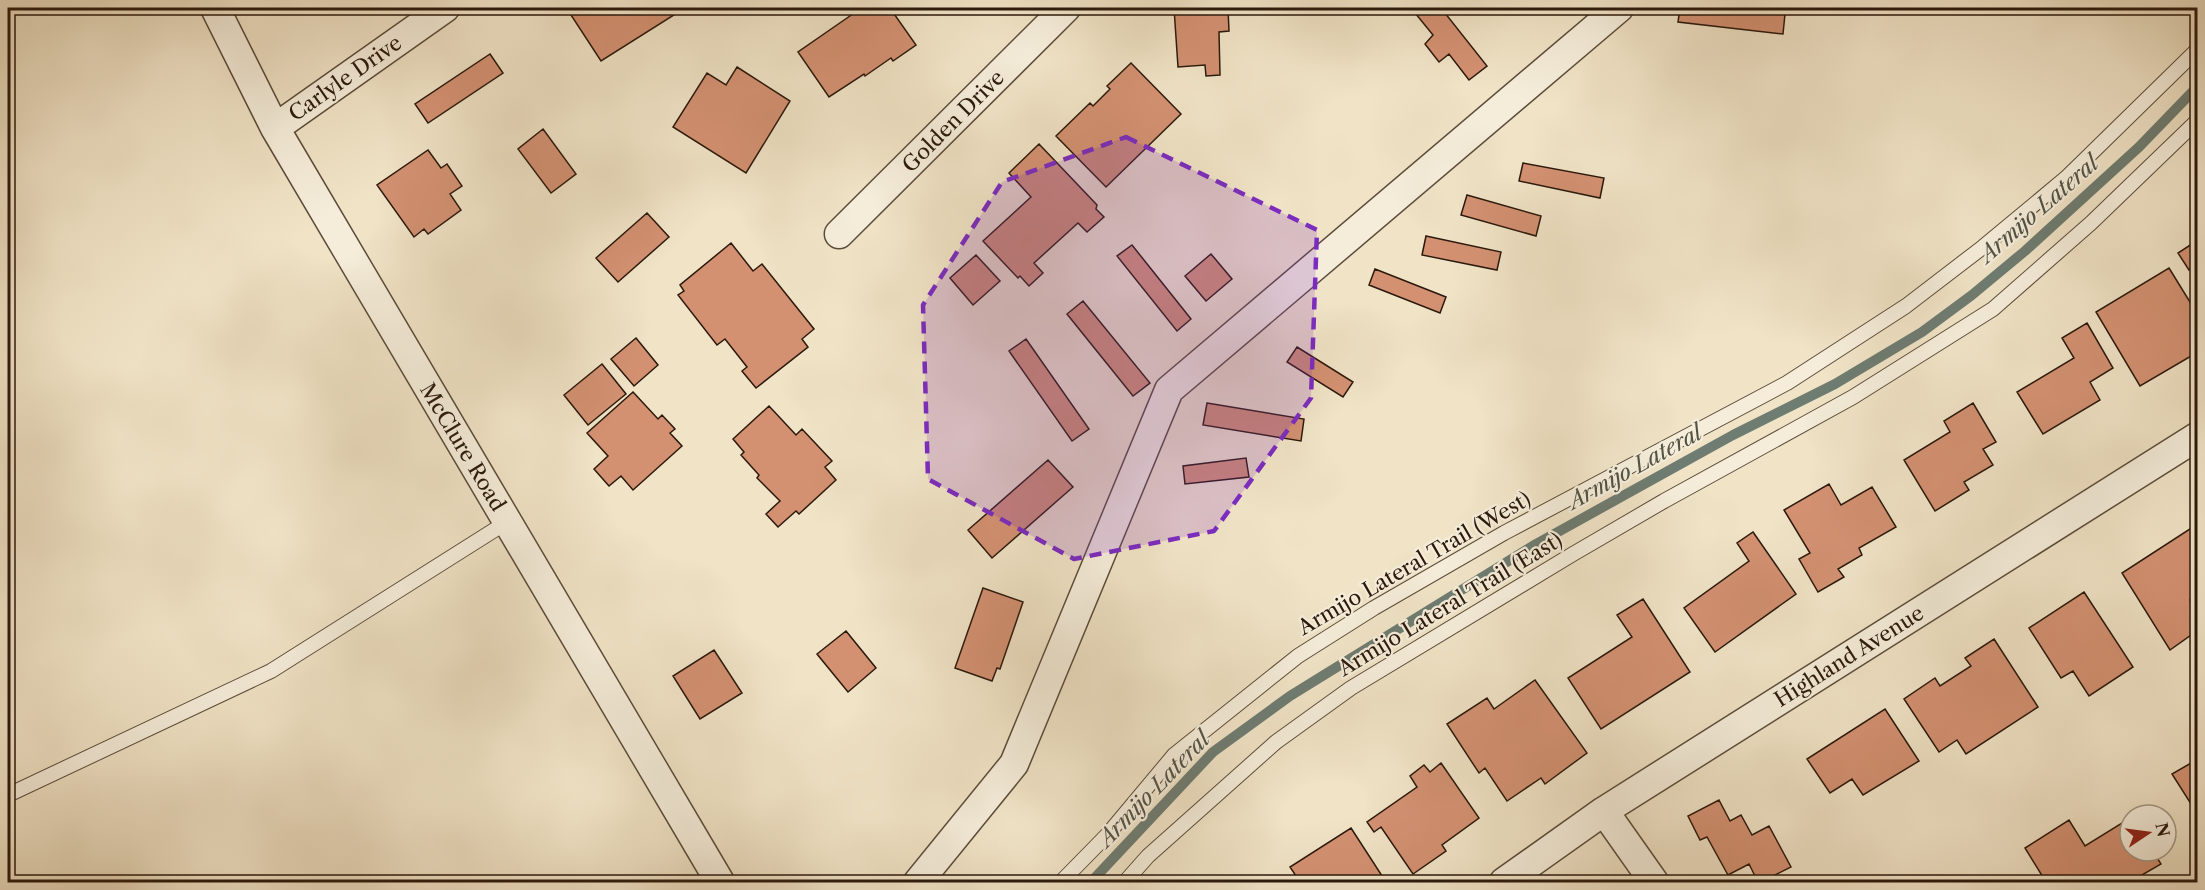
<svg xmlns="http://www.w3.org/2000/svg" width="2205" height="890" viewBox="0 0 2205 890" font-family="'Libre Caslon Text',serif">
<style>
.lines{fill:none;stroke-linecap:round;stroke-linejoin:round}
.stream{stroke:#6e7c71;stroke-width:10}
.building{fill:#d39172;stroke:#2b190c;stroke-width:1.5}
.lane-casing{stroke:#5c4c3a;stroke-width:16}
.street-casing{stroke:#5c4c3a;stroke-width:31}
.lane{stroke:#f5edda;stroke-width:14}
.street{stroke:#f5edda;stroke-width:28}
.marked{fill:#7b2cbf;fill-opacity:0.2;stroke:#7b2cbf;stroke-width:4.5;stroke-dasharray:12 8;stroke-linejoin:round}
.labels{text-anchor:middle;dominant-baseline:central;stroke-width:4.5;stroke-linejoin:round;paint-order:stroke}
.street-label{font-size:21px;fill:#2b190c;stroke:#f5edda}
.water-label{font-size:22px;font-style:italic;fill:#525347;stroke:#f5edda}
</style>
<rect width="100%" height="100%" fill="#f0e3c6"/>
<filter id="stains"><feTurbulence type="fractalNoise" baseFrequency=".00333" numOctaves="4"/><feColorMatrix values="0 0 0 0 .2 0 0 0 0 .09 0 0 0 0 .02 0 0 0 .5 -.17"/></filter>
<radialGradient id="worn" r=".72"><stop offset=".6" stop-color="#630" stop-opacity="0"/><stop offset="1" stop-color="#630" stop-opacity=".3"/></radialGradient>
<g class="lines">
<path class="stream" d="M 1091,882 L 1213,752 L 1290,696 L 1536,544 L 1733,435 L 1835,384 L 1922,332 L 1972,295 L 2025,251 L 2139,147 L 2198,86"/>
</g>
<path class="building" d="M 583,8 L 685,8 L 601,61 L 571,15 Z
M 859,8 L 890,8 L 916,45 L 893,61 L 891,58 L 865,76 L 864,74 L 829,97 L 798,52 L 860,9 Z
M 1174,8 L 1228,8 L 1229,31 L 1219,32 L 1220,75 L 1206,76 L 1205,65 L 1178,67 Z
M 1411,8 L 1441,8 L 1487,66 L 1469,80 L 1449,54 L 1439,62 L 1425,44 L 1433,35 Z
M 1680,8 L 1731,8 L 1785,14 L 1783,34 L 1678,22 Z
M 490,54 L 503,73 L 428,123 L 415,104 Z
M 1131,63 L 1181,114 L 1106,187 L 1056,136 L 1090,103 L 1093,106 L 1110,89 L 1107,86 Z
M 737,67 L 790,101 L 746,173 L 673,127 L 707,73 L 726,85 Z
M 543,129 L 576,174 L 551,193 L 518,149 Z
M 1039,144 L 1097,205 L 1096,209 L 1104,217 L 1087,232 L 1078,223 L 1034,263 L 1043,273 L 1029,286 L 1020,276 L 1018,278 L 983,241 L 1031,197 L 1009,173 Z
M 428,150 L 441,168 L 447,164 L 462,186 L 450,194 L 461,210 L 428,234 L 424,229 L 414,237 L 377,185 Z
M 1523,163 L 1604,178 L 1600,198 L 1519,181 Z
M 1467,195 L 1541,216 L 1536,236 L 1461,215 Z
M 647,213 L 669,237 L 618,282 L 596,258 Z
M 1426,236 L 1501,252 L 1497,270 L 1422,255 Z
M 2198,240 L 2198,277 L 2191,268 L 2189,270 L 2178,253 Z
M 731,243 L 753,271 L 762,264 L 814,329 L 802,339 L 808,347 L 756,388 L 742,371 L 747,367 L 725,339 L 717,345 L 678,295 L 684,291 L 680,285 Z
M 1132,245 L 1191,319 L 1177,331 L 1117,256 Z
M 1211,254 L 1232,279 L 1206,301 L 1185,276 Z
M 976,255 L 1000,281 L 973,305 L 950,278 Z
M 2169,268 L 2198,315 L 2198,352 L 2140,386 L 2096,312 Z
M 1375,269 L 1446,297 L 1440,313 L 1369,285 Z
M 1083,301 L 1150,383 L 1133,396 L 1067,314 Z
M 2087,323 L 2113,368 L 2090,382 L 2100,400 L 2043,434 L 2017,392 L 2074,358 L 2062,338 Z
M 636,338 L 658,365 L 634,386 L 611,359 Z
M 1026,339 L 1089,429 L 1072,441 L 1009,351 Z
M 1297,347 L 1353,382 L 1343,397 L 1287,362 Z
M 602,364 L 626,394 L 588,425 L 564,395 Z
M 633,392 L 658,419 L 662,415 L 675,429 L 670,433 L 682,446 L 633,490 L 621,476 L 609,486 L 594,469 L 608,456 L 587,433 Z
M 1207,403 L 1304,419 L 1301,441 L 1203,425 Z
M 1973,403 L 1996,442 L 1983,449 L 1993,465 L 1964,482 L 1969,490 L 1935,511 L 1904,460 L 1950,432 L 1944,421 Z
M 769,406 L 796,435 L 802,429 L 832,461 L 825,467 L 836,480 L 799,514 L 796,511 L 778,527 L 766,514 L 780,501 L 757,478 L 759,475 L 741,455 L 744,452 L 733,439 Z
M 1246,458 L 1249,477 L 1185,484 L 1183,466 Z
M 1048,460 L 1073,487 L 992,558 L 968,530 Z
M 1829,484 L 1841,505 L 1872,487 L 1896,527 L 1859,548 L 1862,555 L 1838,569 L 1844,577 L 1818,592 L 1799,559 L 1810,553 L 1784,510 Z
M 2196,525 L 2198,528 L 2198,595 L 2190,600 L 2198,611 L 2198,630 L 2170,650 L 2122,573 Z
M 1753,532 L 1796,594 L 1715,652 L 1684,608 L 1749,561 L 1737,543 Z
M 983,588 L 1023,602 L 1000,669 L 997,668 L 992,681 L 955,668 Z
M 2084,592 L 2133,667 L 2089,696 L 2073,671 L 2061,678 L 2029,628 Z
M 1643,599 L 1690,672 L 1601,729 L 1568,678 L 1632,637 L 1617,615 Z
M 846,631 L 876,668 L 848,692 L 817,654 Z
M 1994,639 L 2038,707 L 1966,754 L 1957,740 L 1939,752 L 1904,699 L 1935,678 L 1940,686 L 1971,666 L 1965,658 Z
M 714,650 L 742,693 L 700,719 L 673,676 Z
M 1535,680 L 1587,753 L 1545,784 L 1541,778 L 1507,801 L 1485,768 L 1479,773 L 1447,724 L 1487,698 L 1494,709 Z
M 1885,709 L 1919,761 L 1863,795 L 1852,779 L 1830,793 L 1807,759 Z
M 2198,759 L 2198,815 L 2172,774 Z
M 1441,763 L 1479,818 L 1442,845 L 1446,851 L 1413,874 L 1381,827 L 1374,832 L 1367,822 L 1417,787 L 1410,776 L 1424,765 L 1430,772 Z
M 1719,800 L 1730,821 L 1741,815 L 1752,835 L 1769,826 L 1791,867 L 1761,882 L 1758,882 L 1749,864 L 1728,875 L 1707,837 L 1700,840 L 1688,816 Z
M 2130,818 L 2130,851 L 2153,851 L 2161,864 L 2130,882 L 2046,882 L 2025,848 L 2069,820 L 2085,846 Z
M 1351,828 L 1386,882 L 1300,882 L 1290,867 Z"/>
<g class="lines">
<g class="lane-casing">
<path id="lane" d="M 8,795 L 271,671 L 507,522
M 1061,882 L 1108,834 L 1174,755 L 1298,656 L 1374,608 L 1504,533 L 1787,383 L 1906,306 L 1983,247 L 2066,178 L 2198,49
M 1125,882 L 1148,856 L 1276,742 L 1351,688 L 1573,554 L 1664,501 L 1853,397 L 1993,309 L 2091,223 L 2198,120"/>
</g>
<g class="street-casing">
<path id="street" d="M 215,8 L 275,128 L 720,882
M 275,128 L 445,8
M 839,234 L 1066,8
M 1604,811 L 1654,882
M 918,882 L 1014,764 L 1169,390 L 1619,8
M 1504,882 L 1604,811 L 2198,436"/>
</g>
<use href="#lane" class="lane"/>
<use href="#street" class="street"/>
</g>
<path class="marked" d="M 1126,137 L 1317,230 L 1311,398 L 1214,531 L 1074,559 L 928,479 L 923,305 L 1002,182 Z"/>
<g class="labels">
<g class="street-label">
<text transform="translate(345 78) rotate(-35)">Carlyle Drive</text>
<text transform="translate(953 121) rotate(-45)">Golden Drive</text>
<text transform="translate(463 447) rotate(59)">McClure Road</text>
<text transform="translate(1414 563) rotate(-30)">Armijo Lateral Trail (West)</text>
<text transform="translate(1450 604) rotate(-31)">Armijo Lateral Trail (East)</text>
<text transform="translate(1849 656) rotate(-32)">Highland Avenue</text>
</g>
<g class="water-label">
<text transform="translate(2039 209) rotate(-41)">Armijo Lateral</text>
<text transform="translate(1635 467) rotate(-29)">Armijo Lateral</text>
<text transform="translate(1154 789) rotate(-46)">Armijo Lateral</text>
</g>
</g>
<rect width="2205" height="890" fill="none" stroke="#f0e3c6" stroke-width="30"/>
<rect x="9" y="9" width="2187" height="872" fill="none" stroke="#2b190c" stroke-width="3"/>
<rect x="15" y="15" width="2175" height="860" fill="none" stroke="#2b190c" stroke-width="1.5"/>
<g transform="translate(2148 833) rotate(77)"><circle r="28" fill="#f5edda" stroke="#a49888" stroke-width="1.5"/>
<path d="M0-4.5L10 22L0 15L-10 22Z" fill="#8f2418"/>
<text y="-9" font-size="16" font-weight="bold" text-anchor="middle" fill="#2b190c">N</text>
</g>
<rect width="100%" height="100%" filter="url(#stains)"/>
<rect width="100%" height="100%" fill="url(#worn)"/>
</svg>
